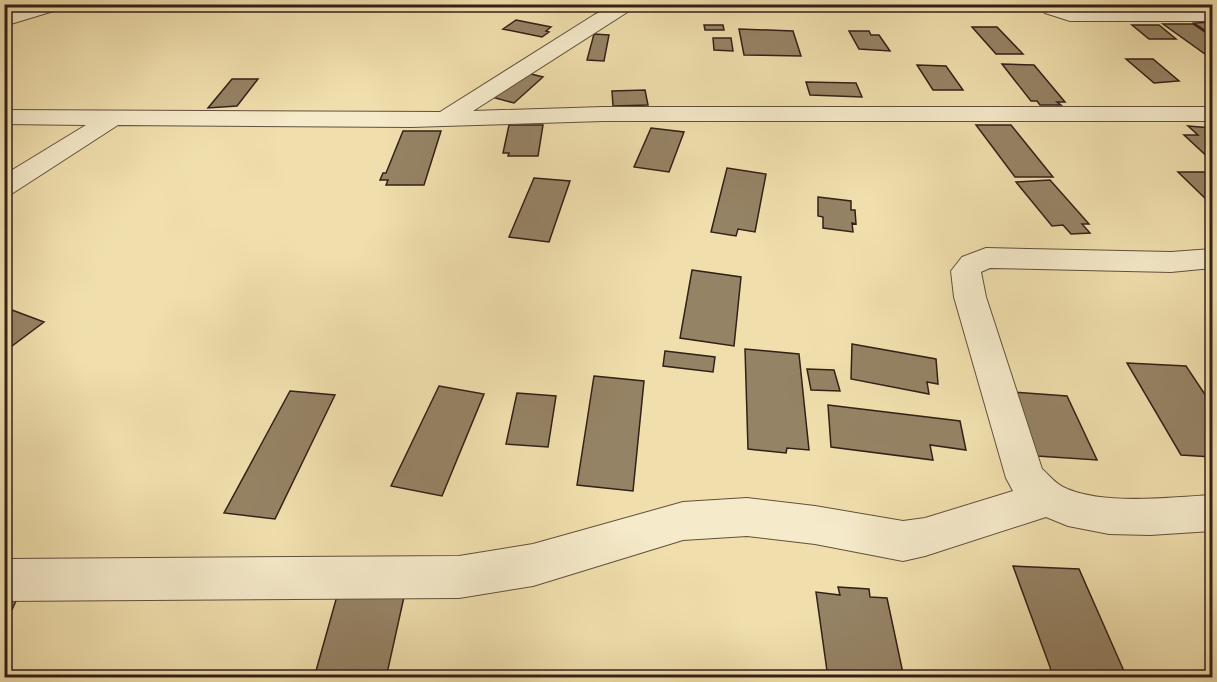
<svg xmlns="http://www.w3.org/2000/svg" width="1217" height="682" viewBox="0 0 1217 682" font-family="'EB Garamond',serif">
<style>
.building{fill:#958365;stroke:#332017;stroke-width:1.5}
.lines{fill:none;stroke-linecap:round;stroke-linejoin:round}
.minor-casing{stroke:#62503c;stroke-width:2}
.minor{fill:#f5eaca;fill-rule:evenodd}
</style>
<rect width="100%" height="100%" fill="#f0dfad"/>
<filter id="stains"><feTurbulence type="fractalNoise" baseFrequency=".00333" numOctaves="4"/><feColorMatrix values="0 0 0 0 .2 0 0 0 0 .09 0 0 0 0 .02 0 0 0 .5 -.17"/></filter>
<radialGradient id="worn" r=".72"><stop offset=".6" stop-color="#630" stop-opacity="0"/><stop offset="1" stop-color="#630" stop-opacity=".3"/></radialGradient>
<path class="building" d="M 494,4 L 522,4 L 526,7 L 521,10 L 514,10 L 492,6 Z
M 886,4 L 915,4 L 916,9 L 886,6 Z
M 1136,4 L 1173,4 L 1180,10 L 1142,9 Z
M 516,20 L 551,27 L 546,31 L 549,32 L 542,37 L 503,29 Z
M 1212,22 L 1212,35 L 1194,23 Z
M 1163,24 L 1193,24 L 1212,37 L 1212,54 L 1205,54 Z
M 704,25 L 723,25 L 724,30 L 705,30 Z
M 1132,25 L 1159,25 L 1176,39 L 1149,39 Z
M 972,27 L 997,27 L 1023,54 L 996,54 Z
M 739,29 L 793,31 L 801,56 L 744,55 Z
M 849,31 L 869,31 L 871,35 L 879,35 L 890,51 L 859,49 Z
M 594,34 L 609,35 L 604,61 L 587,60 Z
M 713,38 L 731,38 L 733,51 L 714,50 Z
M 1126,59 L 1153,59 L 1179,81 L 1154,83 Z
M 1002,64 L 1034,65 L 1065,102 L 1057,102 L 1061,105 L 1040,105 L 1037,101 L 1031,101 Z
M 917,65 L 946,66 L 963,90 L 933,90 Z
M 519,71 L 543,77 L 514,103 L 488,96 Z
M 232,79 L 258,79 L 237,106 L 208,108 Z
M 806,82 L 856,83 L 862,97 L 810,95 Z
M 645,90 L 648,105 L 613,106 L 612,91 Z
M 509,125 L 543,125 L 538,156 L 508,156 L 509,153 L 503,153 Z
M 976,125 L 1011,125 L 1053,177 L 1015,177 Z
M 1188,126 L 1212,128 L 1212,161 L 1184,135 L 1198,135 Z
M 651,128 L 684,132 L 669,172 L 634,167 Z
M 403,131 L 441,131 L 424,185 L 386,185 L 388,180 L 380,180 L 383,173 L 386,173 Z
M 727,168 L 766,174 L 755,232 L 738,229 L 736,236 L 711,232 Z
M 1178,172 L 1209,172 L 1212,175 L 1212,205 Z
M 534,178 L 570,181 L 549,242 L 509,237 Z
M 1050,180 L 1089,224 L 1082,224 L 1090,233 L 1071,234 L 1063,225 L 1052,226 L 1016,182 Z
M 818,197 L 851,201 L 851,210 L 855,210 L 856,224 L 852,223 L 853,232 L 823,228 L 823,217 L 818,216 Z
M 692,270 L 741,277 L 734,346 L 680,338 Z
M 4,307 L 44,322 L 4,352 Z
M 852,344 L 936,359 L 938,384 L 927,382 L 929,394 L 851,379 Z
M 745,349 L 799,354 L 809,450 L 787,448 L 786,453 L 748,449 Z
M 665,351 L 715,357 L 713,372 L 663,366 Z
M 1127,363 L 1186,366 L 1212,405 L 1212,457 L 1181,455 Z
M 807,369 L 834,370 L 840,391 L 811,390 Z
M 594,376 L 644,381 L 633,491 L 577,485 Z
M 439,386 L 484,394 L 442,496 L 391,486 Z
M 290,391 L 335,395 L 275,519 L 224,513 Z
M 1012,392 L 1067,396 L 1097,460 L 1037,456 Z
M 517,393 L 556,396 L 548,447 L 506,444 Z
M 828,405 L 960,421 L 966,450 L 930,445 L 933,460 L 831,447 Z
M 1013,566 L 1079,569 L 1127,678 L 1054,678 Z
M 838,587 L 869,589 L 870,597 L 887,598 L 904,678 L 828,678 L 816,592 L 840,595 Z
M 337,596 L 404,597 L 386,678 L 314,678 Z
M 16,601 L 4,627 L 4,602 Z"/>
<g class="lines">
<g class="minor-casing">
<path id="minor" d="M 37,4 L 60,6 L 57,10 L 4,26 L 4,15 Z
M 616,4 L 640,4 L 473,111 L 603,107 L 1212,107 L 1212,121 L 603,121 L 411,127 L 118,125 L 13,193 L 4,195 L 4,175 L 86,125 L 4,124 L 4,110 L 440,112 L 594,15 Z
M 1036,4 L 1057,4 L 1071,9 L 1212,10 L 1212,21 L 1070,21 L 1045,13 Z
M 986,248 L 1171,252 L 1212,249 L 1212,268 L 1171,272 L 990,268 L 981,272 L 986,297 L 1042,469 C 1049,475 1055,483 1063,487 C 1101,506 1171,497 1212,495 L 1212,531 L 1150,535 L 1109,534 L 1068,526 L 1046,517 L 925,556 L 903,561 L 815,544 L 747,536 L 683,540 L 533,586 L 459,598 L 4,601 L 4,559 L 459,556 L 533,544 L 683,502 L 747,498 L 815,506 L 903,521 L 925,518 L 1013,491 L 1006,478 L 954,297 L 951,271 L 962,257 Z"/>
</g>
<use href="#minor" class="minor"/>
</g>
<rect width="1217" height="682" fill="none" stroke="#f0dfad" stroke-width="24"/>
<rect x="6" y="6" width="1205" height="670" fill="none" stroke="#332017" stroke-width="3"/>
<rect x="12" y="12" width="1193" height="658" fill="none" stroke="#332017" stroke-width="1.5"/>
<rect width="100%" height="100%" filter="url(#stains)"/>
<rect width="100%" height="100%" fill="url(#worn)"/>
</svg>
